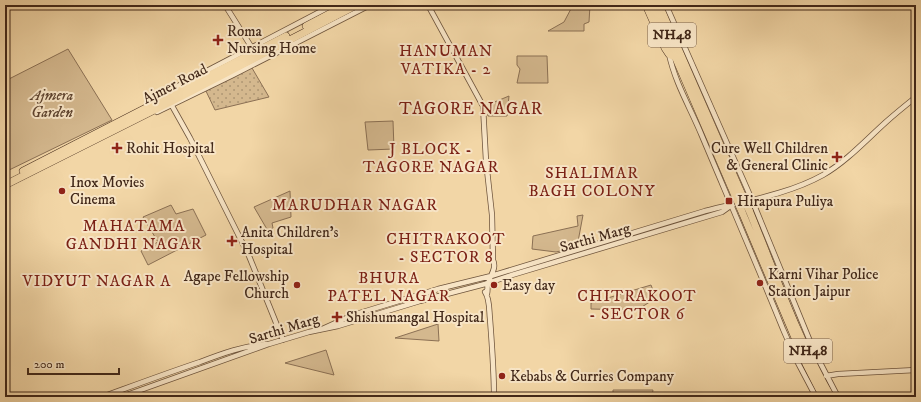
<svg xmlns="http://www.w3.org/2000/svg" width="921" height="402" viewBox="0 0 921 402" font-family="'IM FELL DW Pica',serif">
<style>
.grass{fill:url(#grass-dots);stroke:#8b7054}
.green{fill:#d4b88e;stroke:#8b7054}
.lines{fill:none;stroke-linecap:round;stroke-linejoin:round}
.minor-casing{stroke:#6e543c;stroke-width:6}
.highway-casing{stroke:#422819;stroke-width:8}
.minor{stroke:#f7e4c5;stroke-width:4.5}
.highway{stroke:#f2d6a6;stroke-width:7}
.highway-bridge-casing{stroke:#422819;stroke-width:8;stroke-linecap:butt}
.highway-bridge{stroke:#f2d6a6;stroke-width:7}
.poi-dot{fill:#8f2418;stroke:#f7e4c5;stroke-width:1.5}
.labels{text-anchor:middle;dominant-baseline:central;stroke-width:4;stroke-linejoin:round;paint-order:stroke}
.shield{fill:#f7e4c5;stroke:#78604d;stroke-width:1}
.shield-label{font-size:14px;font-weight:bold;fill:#422819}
.poi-label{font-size:15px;fill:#422819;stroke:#f7e4c5;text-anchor:start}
.street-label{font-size:15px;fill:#422819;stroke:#f7e4c5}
.park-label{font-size:15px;font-style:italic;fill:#5f4530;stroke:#f7e4c5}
.neighbourhood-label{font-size:16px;letter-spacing:1px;fill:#7a1f14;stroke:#f7e4c5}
.quarter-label{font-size:17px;letter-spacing:1px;fill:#7a1f14;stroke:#f7e4c5}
</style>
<defs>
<pattern id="grass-dots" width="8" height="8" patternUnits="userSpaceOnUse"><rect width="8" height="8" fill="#d4b88e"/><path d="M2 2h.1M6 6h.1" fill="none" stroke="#ae9673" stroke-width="1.8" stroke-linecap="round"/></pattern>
</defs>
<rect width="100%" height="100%" fill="#f2d6a6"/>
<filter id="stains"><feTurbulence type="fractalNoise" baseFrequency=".005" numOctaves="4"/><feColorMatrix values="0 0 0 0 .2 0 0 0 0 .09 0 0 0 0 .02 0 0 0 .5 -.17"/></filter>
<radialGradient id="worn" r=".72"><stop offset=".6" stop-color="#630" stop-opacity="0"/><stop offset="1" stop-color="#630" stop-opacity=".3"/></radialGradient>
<path class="grass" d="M 252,68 L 269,97 L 215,110 L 205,89 Z"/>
<path class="green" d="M 573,5 L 590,5 L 589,22 L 584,24 L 584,31 L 548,31 L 564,22 Z
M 68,49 L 112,120 L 5,172 L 5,81 Z
M 517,56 L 547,56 L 548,83 L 517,83 L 520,69 L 517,65 Z
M 509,96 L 507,116 L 488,116 L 485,106 Z
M 393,121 L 394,149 L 368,150 L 365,122 Z
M 290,191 L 291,217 L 272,223 L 273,228 L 268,231 L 254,207 Z
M 171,205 L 176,214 L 193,209 L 206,235 L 148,265 L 141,251 L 158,242 L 143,217 Z
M 583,215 L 577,247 L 556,252 L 532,249 L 533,236 L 578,226 L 577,216 Z
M 651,285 L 656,298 L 637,310 L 591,309 L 591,303 Z
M 438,324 L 439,341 L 395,338 Z
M 326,350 L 334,375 L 285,363 Z
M 613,390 L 653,390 L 652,396 L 613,395 Z"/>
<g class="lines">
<g class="minor-casing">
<path id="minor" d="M 225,5 L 252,48
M 428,5 L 483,106 L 486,161 L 492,215 L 493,260 C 497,269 490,275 488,284 C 487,287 488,290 487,294
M 666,5 L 752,200 L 814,351 L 838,397
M 669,54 C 675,83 691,109 702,136 C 729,200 757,265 783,329 L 797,361 L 816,397
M 180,90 L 178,86 L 333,5
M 171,104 L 190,138 L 249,256 L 283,340
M 157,112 L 233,75 L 370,5
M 485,292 C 490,299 489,311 490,319 C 492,345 494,371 494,397
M 320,330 L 353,315 L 438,289 L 491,276 L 705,211 C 744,201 787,195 823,175 C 847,161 866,140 886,122 C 896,113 906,105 916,97
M 826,376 L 838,374 L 916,370
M 102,397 C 135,385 167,373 200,362 C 221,354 245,345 268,344
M 121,397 L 269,344 L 309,332 L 338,326 L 420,301 L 485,284 L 512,275 L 722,212 L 729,207"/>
</g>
<g class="highway-casing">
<path id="highway" d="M 646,5 L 665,48 L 669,54 L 677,58
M 653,5 L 736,198
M 659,5 L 742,195
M 665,5 L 666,5
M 306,26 L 346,5
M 23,171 L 286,36
M 5,185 L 182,96 L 357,5
M 749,210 C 775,273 797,338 831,397
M 742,212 L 806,364 L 823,397"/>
</g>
<use href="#minor" class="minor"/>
<use href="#highway" class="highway"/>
<g class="highway-bridge-casing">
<path id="highway-bridge" d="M 742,195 L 749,210
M 736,198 L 742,212"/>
</g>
<use href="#highway-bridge" class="highway-bridge"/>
</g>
<g class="poi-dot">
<path d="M216 34h4v4h4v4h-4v4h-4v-4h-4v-4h4z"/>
<path d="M115 142h4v4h4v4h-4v4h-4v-4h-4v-4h4z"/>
<path d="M835 151h4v4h4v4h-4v4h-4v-4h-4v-4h4z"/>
<circle cx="62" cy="191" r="4"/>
<rect x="725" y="197" width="8" height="8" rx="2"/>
<path d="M230 235h4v4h4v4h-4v4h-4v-4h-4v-4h4z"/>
<circle cx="760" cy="283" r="4"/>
<circle cx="297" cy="285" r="4"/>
<circle cx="494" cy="285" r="4"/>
<path d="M335 311h4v4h4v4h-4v4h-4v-4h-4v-4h4z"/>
<circle cx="502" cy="376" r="4"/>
</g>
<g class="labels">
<g class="shield">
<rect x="648" y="23" width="48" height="24" rx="3"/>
<rect x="784" y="339" width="48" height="24" rx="3"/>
</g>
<g class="shield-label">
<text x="672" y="35">NH48</text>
<text x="808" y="351">NH48</text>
</g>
<g class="poi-label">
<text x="227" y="31">Roma<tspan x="227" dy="17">Nursing Home</tspan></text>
<text x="126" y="148">Rohit Hospital</text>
<text x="828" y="148" text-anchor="end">Cure Well Children<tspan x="828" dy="17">&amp; General Clinic</tspan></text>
<text x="70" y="182">Inox Movies<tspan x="70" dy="17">Cinema</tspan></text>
<text x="737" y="201">Hirapura Puliya</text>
<text x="241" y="232">Anita Children's<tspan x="241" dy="17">Hospital</tspan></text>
<text x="768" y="274">Karni Vihar Police<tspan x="768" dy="17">Station Jaipur</tspan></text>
<text x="289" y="276" text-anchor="end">Agape Fellowship<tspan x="289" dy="17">Church</tspan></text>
<text x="502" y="285">Easy day</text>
<text x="346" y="317">Shishumangal Hospital</text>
<text x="510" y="376">Kebabs &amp; Curries Company</text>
</g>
<g class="street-label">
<text transform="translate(175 84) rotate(-27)">Ajmer Road</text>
<text transform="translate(595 238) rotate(-16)">Sarthi Marg</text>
<text transform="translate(284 329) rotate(-17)">Sarthi Marg</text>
</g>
<g class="park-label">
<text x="52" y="95">Ajmera<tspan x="52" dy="17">Garden</tspan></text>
</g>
<g class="neighbourhood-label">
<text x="446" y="51">HANUMAN<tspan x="446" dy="18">VATIKA - 2</tspan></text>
<text x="431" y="149">J BLOCK -<tspan x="431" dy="18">TAGORE NAGAR</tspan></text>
<text x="592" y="173">SHALIMAR<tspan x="592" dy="18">BAGH COLONY</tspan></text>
<text x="355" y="205">MARUDHAR NAGAR</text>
<text x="134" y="226">MAHATAMA<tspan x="134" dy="18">GANDHI NAGAR</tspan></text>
<text x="446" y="239">CHITRAKOOT<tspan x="446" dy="18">- SECTOR 8</tspan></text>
<text x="389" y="278">BHURA<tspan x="389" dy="18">PATEL NAGAR</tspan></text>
<text x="97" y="281">VIDYUT NAGAR A</text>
<text x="637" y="296">CHITRAKOOT<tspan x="637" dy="18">- SECTOR 6</tspan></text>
</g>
<g class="quarter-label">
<text x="471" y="109">TAGORE NAGAR</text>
</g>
</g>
<rect width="921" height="402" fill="none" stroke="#f2d6a6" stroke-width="20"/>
<rect x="6" y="6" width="909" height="390" fill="none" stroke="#422819" stroke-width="2"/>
<rect x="10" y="10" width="901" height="382" fill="none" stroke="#422819"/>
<path d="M28 368v6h91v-6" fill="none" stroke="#422819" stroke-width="2"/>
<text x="34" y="368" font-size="12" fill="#422819" stroke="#f7e4c5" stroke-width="3" paint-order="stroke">200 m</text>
<rect width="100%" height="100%" filter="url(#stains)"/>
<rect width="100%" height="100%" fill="url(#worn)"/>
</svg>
